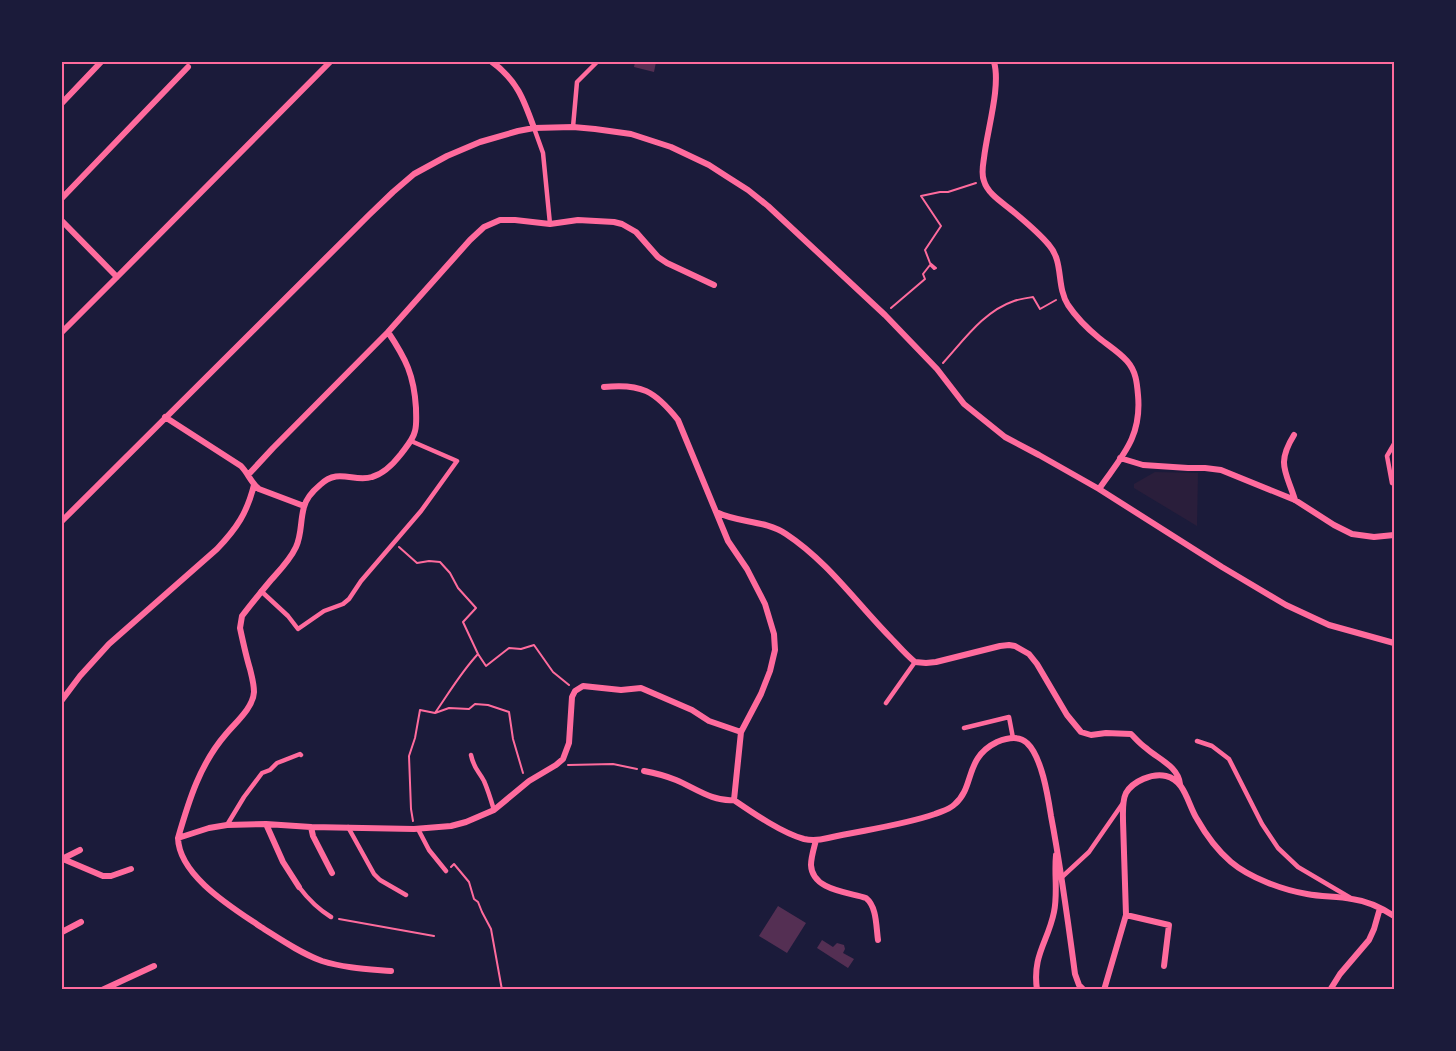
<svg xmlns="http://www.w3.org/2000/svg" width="1456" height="1051" viewBox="0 0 1456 1051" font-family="'Titillium Web',sans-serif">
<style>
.green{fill:#2a1e3b}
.building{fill:#542f53}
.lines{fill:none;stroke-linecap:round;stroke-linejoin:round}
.path{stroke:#ff6b9d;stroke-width:2}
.pedestrian{stroke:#ff6b9d;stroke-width:4.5}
.minor{stroke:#ff6b9d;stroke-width:6}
.neatline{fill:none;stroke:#ff6b9d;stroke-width:2}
</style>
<rect width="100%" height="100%" fill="#1b1b3a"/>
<path class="green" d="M 1155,472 L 1198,473 L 1197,526 L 1134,488 L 1134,484 Z"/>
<path class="building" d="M 635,62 L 656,62 L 654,72 L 634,67 Z
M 778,906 L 806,923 L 787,953 L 759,936 Z
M 822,940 L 833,947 L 837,943 L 844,945 L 845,949 L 843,953 L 854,959 L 848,968 L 817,948 Z"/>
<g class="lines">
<path class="path" d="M 891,308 L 925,279 L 923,274 L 930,265 L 934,269 L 936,268 L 930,263 L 925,250 L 941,226 L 921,196 L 940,192 L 948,192 L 976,183
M 943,363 C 964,340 984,311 1014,301 C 1020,299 1027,298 1033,297 L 1040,309 L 1056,300
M 399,547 L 417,563 L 429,561 L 440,562 L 450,573 L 458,588 L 476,608 L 463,622 L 478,654 L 486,666 L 509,648 L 521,649 L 534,645 L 553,672 L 569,685
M 435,713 L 449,708 L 469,709 L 475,704 L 488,705 L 509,712 L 513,739 L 523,773
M 568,765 L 613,764 L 637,769
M 413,821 L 411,809 L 409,756 L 415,738 L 420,710 L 435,713 C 449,693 461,672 478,654
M 451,867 L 454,864 L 469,882 L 474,899 L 478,902 L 482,912 L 491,929 L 502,990
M 339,919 L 434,936"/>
<path class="pedestrian" d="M 573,127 L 577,82 L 597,62
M 534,128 L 543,153 L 550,224
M 1394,444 L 1387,456 L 1392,483 L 1394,484
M 261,591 L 288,616 L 298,629 L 324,611 L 343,604 L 349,599 L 361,581 L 421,511 L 457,461 L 411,441
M 886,703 L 915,662
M 964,728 L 1009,717 L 1013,738
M 1197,741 L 1212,746 L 1229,759 L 1262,824 L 1278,848 L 1298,867 L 1349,897
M 471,755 C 474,769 478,770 484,781 C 488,790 491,800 494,810
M 227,825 L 244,797 L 262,773 L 270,770 L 277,763 L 300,754 L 301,755
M 348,827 L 374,874 L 380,880 L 406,895
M 418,829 L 429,850 L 446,871
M 1062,877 L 1089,852 L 1123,803
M 299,887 C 308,899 318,909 331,917"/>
<path class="minor" d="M 492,62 C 517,80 524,100 534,128
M 994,62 C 1001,86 987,131 984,158 C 983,165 981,174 984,181 C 988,195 1005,204 1015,213 C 1027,223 1039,233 1049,245 C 1064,262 1056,286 1068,305 C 1076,317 1088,329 1099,338 C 1109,346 1119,352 1127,361 C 1136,371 1137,383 1138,395 C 1142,438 1121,457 1099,489
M 62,103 L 101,62
M 62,198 L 188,67
M 62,221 L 117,277
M 62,332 L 117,277 L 330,62
M 388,332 C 406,359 414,375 416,408 C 416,416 417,424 415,431 C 413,440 406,447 401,454 C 394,463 383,474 372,477 C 354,483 338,467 320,485 C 314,490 306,499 304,507 C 300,521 302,534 296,547 C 290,560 280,570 271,580 C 261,592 251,604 242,616 L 240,628 C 243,642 246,656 250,669 C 252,677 254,684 254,692 C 253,708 236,722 226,734 C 200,764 189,800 178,838 C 179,876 233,908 261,927 C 280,939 300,953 322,961 C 344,968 368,969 391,971
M 604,387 C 641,383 655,391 678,420 L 728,541 L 747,569 L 765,604 L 774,634 L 775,650 L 770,671 L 761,694 L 741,732 L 734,800
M 165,417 L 241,466 C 248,473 251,483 259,489 L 304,506
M 1294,435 C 1276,464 1286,471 1295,500
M 1120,458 L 1143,465 L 1188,468 L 1205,468 L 1221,470 L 1295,500 L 1334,525 L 1352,534 L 1374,537 L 1394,535
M 248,475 L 273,448 L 388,332 L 470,240 L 484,227 L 500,220 L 515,220 L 550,224 L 578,220 L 614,222 L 622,224 L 636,232 L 658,257 L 667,263 L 714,285
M 716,512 C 738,523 765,520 786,534 C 827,561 855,601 889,636 C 897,644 905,654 915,662 L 926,663 L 936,662 L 1000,646 L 1009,645 L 1015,646 L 1029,654 L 1037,664 L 1067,715 L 1081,732 L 1091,735 L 1106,733 L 1131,734 C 1136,739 1140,744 1146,748 C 1158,759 1178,766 1180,784
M 62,521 L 369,215 L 393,192 L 414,174 L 447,156 L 480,142 L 518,131 L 534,128 L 573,127 L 595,129 L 631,134 L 671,147 L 709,165 L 726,176 L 748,190 L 768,206 L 885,315 L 937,369 L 964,404 L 1005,437 L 1039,455 L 1099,489 L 1222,567 L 1286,605 L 1329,625 L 1394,643
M 62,700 L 80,676 L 109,644 L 217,549 C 237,528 247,513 254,485
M 644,771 C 655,773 666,776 676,780 C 695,788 713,802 734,800
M 734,800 C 753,813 782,833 804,839 C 813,841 820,840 828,838 C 863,830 900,826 935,814 C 942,811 949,810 955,804 C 975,787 964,758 997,742 C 1007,738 1019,735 1027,743 C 1042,757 1048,797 1051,816 C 1061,868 1068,921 1075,974 L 1079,985 L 1084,990
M 266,824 L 283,862 L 299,887
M 311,827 L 313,836 L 332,873
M 178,838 L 209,828 L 227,825 L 266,824 L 311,827 L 414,829 L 451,826 L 466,822 L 494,810 L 529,781 L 556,765 L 563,759 L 569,743 L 572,697 L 575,691 L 583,686 L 621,690 L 641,688 L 692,710 L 709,721 L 741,732
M 816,840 C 814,848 811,857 811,865 C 812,890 847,892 866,898 C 877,907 876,926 878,940
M 62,859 L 80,850
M 63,859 L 103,876 L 111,876 L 131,869
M 1126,915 L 1169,925 L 1164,966
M 62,932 L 81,922
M 102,990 L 154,966
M 1037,990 C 1032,955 1048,942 1054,912 C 1058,893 1054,874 1056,855
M 1104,990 L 1126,915 L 1123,821 C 1123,812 1122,801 1126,793 C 1133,781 1152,773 1166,776 C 1185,780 1188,805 1197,819 C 1206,835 1217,850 1231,862 C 1250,878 1283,890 1307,894 C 1322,897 1337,896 1352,899 C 1367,901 1382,908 1394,916
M 1330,990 L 1340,974 L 1369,940 L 1374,929 L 1380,908"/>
</g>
<rect width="1456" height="1051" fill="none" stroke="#1b1b3a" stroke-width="126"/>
<rect x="63" y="63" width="1330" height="925" class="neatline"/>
</svg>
